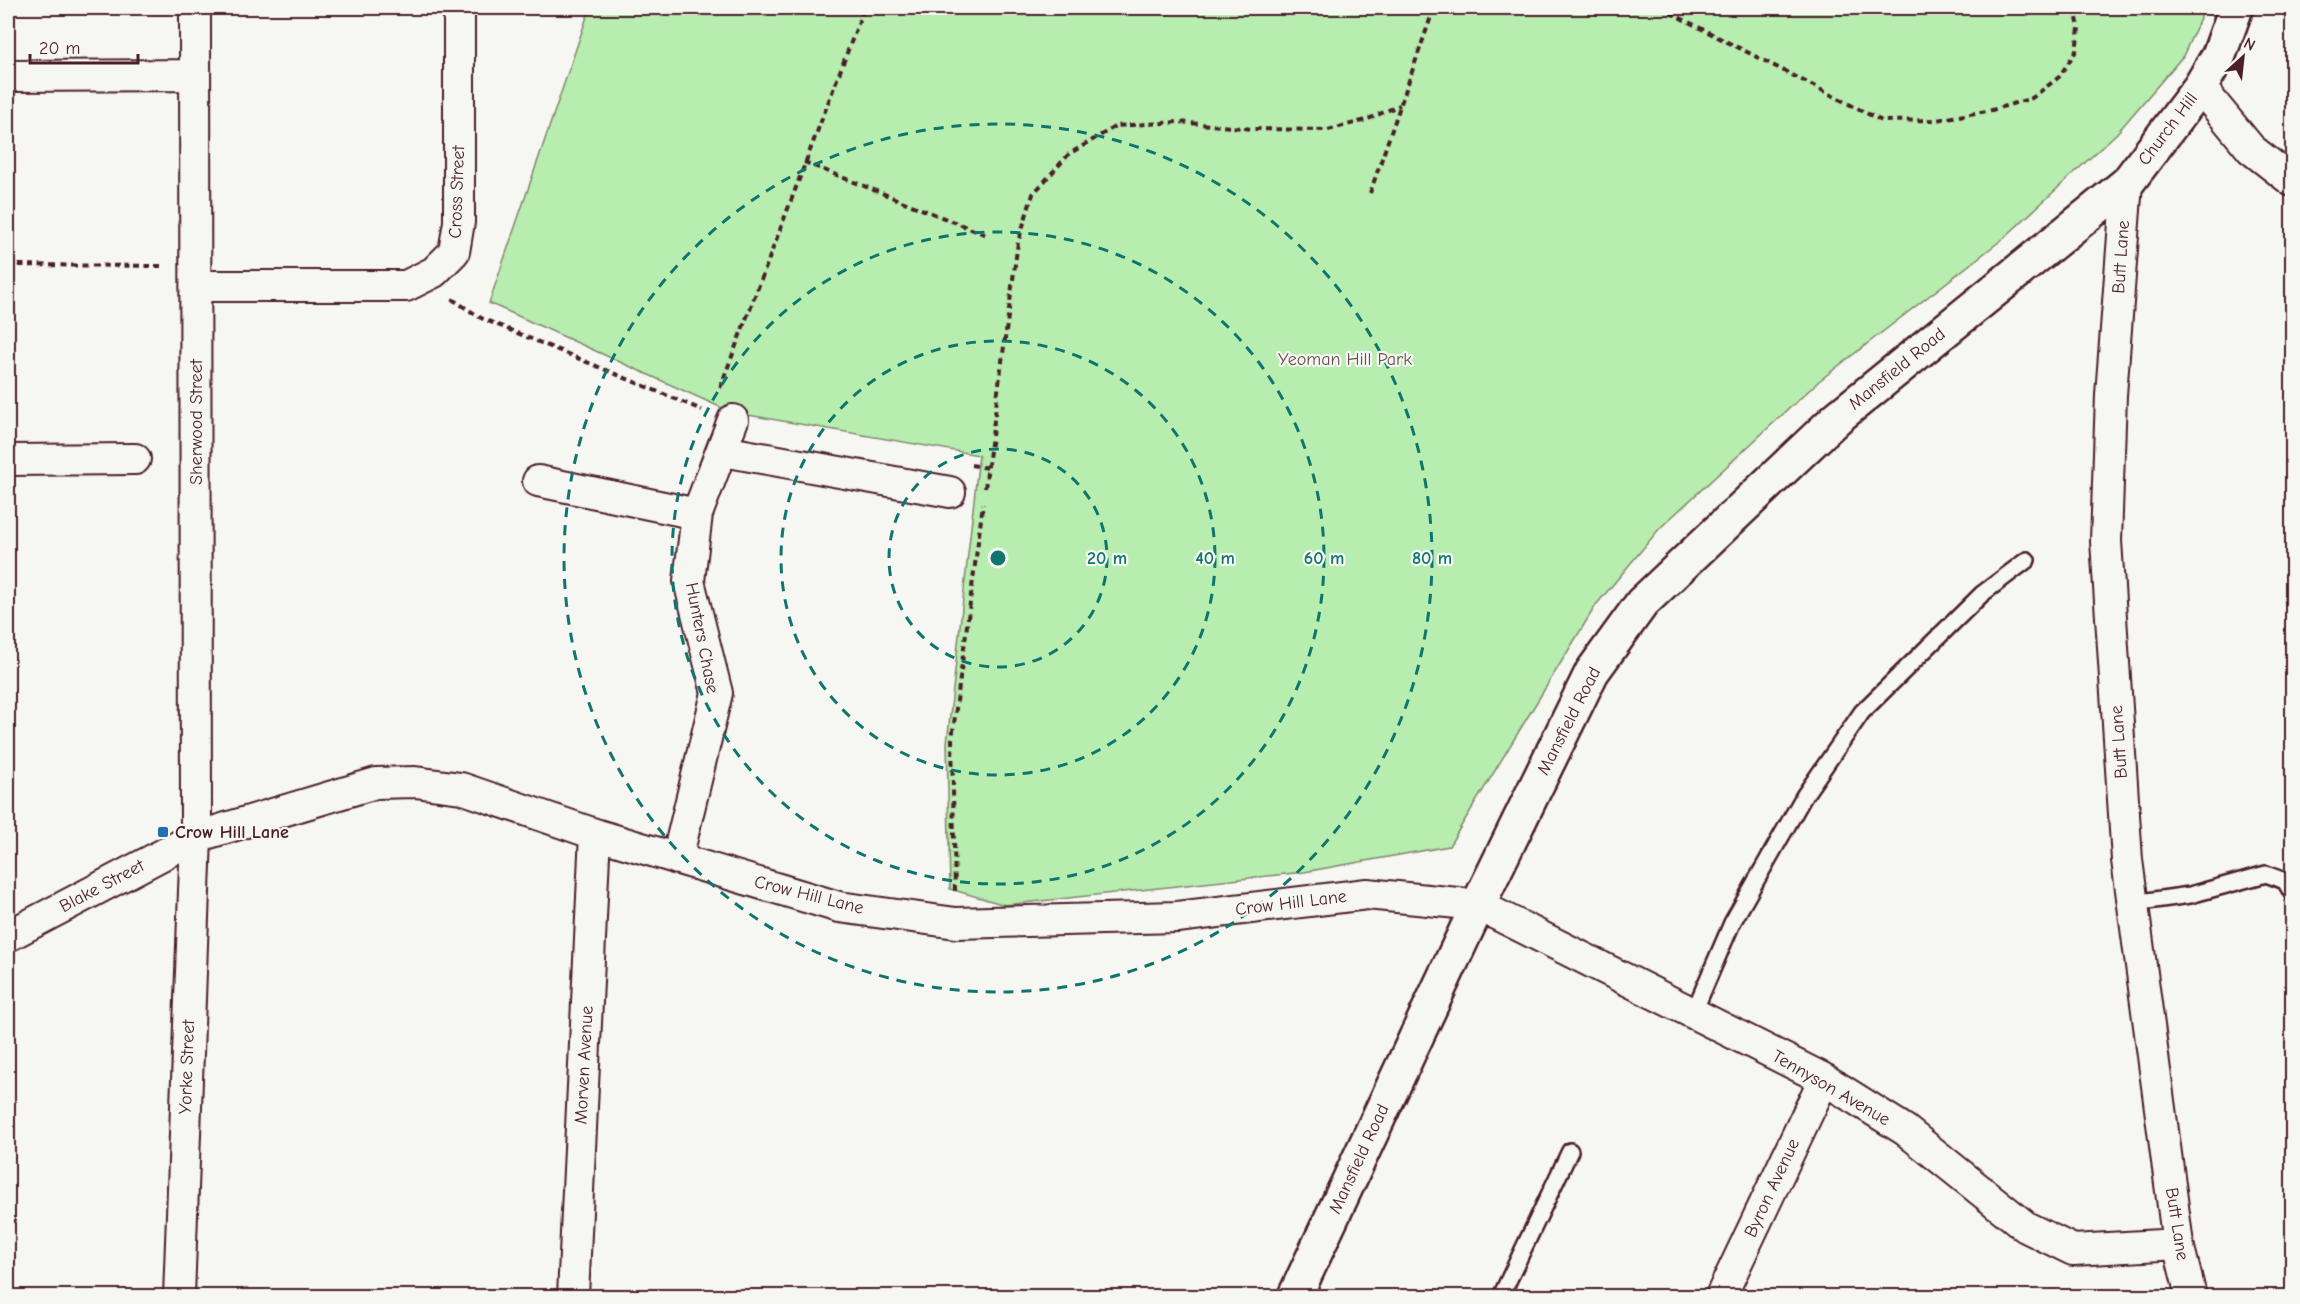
<svg xmlns="http://www.w3.org/2000/svg" width="2300" height="1304" viewBox="0 0 2300 1304" font-family="'Comic Neue',sans-serif">
<style>
.green{fill:#b7edae;stroke:#80866c;stroke-width:1.5}
.lines{fill:none;stroke-linecap:round;stroke-linejoin:round}
.service-casing{stroke:#4a1f2b;stroke-width:20}
.minor-casing{stroke:#4a1f2b;stroke-width:34}
.secondary-casing{stroke:#4a1f2b;stroke-width:38}
.path{stroke:#4a1f2b;stroke-width:4;stroke-dasharray:6 4.5;stroke-linecap:butt}
.service{stroke:#f6f6f2;stroke-width:15}
.minor{stroke:#f6f6f2;stroke-width:30}
.secondary{stroke:#f6f6f2;stroke-width:33}
.ring{fill:none;stroke:#0f766e;stroke-width:3;stroke-dasharray:10 8}
.poi-dot{fill:#1f6fb2;stroke:#f6f6f2;stroke-width:2}
.labels{text-anchor:middle;dominant-baseline:central;stroke-width:4.5;stroke-linejoin:round;paint-order:stroke}
.street-label{font-size:18px;fill:#4a1f2b;stroke:#f6f6f2}
.park-label{font-size:18px;fill:#65524c;stroke:#f6f6f2}
.poi-label{font-size:18px;font-weight:bold;fill:#4a1f2b;stroke:#f6f6f2;text-anchor:start}
.centre{fill:#0f766e;stroke:#f6f6f2;stroke-width:3}
.ring-label{font-size:18px;text-anchor:middle;font-weight:bold;fill:#0f766e;stroke:#f6f6f2;stroke-width:4.5;stroke-linejoin:round;paint-order:stroke}
</style>
<rect width="100%" height="100%" fill="#f6f6f2"/>
<filter id="ink" filterUnits="userSpaceOnUse"><feTurbulence type="fractalNoise" baseFrequency=".0167" numOctaves="2"/><feDisplacementMap in="SourceGraphic" scale="12" xChannelSelector="R" yChannelSelector="G"/><feConvolveMatrix kernelMatrix="1 2 1 2 8 2 1 2 1" color-interpolation-filters="sRGB"/></filter>
<g filter="url(#ink)">
<path class="green" d="M 590,8 L 2205,8 L 2183,56 L 2117,133 L 2004,238 L 1819,381 L 1660,528 L 1596,605 L 1449,846 L 1304,872 L 1005,905 L 950,889 L 947,743 L 979,455 L 731,412 L 489,303 Z"/>
<g class="lines">
<g class="service-casing">
<path id="service" d="M 2133,903 L 2190,895 L 2266,874 L 2285,881 L 2292,893
M 1693,1014 L 1732,923 L 1804,796 L 1862,712 L 1982,594 L 2027,560
M 1501,1296 L 1570,1151"/>
</g>
<g class="minor-casing">
<path id="minor" d="M 8,76 L 194,75
M 2200,87 L 2251,149 L 2292,181
M 2127,183 L 2111,395 L 2106,541 L 2127,860 L 2178,1244 L 2191,1296
M 196,286 L 406,286 L 434,272 L 454,252 L 459,222 L 459,8
M 723,451 L 950,492
M 8,460 L 135,459
M 538,481 L 697,514
M 677,859 L 717,693 L 689,581 L 697,514 L 733,420
M 8,936 L 196,837 L 376,783 L 415,782 L 461,788 L 595,834 L 839,907 L 956,923 L 1177,917 L 1367,894 L 1478,905 L 1824,1079 L 1905,1130 L 2026,1227 L 2073,1250 L 2178,1244
M 179,1296 L 196,837 L 195,8
M 573,1296 L 595,834
M 1721,1296 L 1824,1079"/>
</g>
<g class="secondary-casing">
<path id="secondary" d="M 1295,1296 L 1478,905 L 1592,672 L 1642,603 L 1837,418 L 2127,183 L 2200,87 L 2219,55 L 2236,8"/>
</g>
<path class="path" d="M 1661,8 L 1882,121 L 1937,120 L 1992,110 L 2032,98 L 2059,77 L 2076,51 L 2079,28 L 2075,8
M 804,162 L 989,236
M 1370,193 L 1434,8
M 8,265 L 163,266
M 452,299 L 481,318 L 702,410
M 720,388 L 864,8
M 971,465 L 988,468
M 985,488 L 1018,242 L 1033,194 L 1069,154 L 1116,126 L 1178,122 L 1254,129 L 1328,130 L 1366,120 L 1400,105
M 955,891 L 952,739 L 983,504"/>
<use href="#service" class="service"/>
<use href="#minor" class="minor"/>
<use href="#secondary" class="secondary"/>
</g>
</g>
<g class="ring">
<circle cx="998" cy="558" r="109"/>
<circle cx="998" cy="558" r="217"/>
<circle cx="998" cy="558" r="326"/>
<circle cx="998" cy="558" r="434"/>
</g>
<rect class="poi-dot" x="157" y="826" width="12" height="12" rx="3"/>
<g class="labels">
<g class="street-label">
<text transform="translate(2168 129) rotate(-53)">Church Hill</text>
<text transform="translate(457 192) rotate(-88)">Cross Street</text>
<text transform="translate(2121 257) rotate(-86)">Butt Lane</text>
<text transform="translate(1897 369) rotate(-39)">Mansfield Road</text>
<text transform="translate(196 422) rotate(-90)">Sherwood Street</text>
<text transform="translate(702 638) rotate(79)">Hunters Chase</text>
<text transform="translate(1569 721) rotate(-63)">Mansfield Road</text>
<text transform="translate(2119 742) rotate(-94)">Butt Lane</text>
<text transform="translate(102 886) rotate(-28)">Blake Street</text>
<text transform="translate(809 895) rotate(14)">Crow Hill Lane</text>
<text transform="translate(1291 903) rotate(-7)">Crow Hill Lane</text>
<text transform="translate(584 1065) rotate(-87)">Morven Avenue</text>
<text transform="translate(187 1067) rotate(-88)">Yorke Street</text>
<text transform="translate(1831 1088) rotate(30)">Tennyson Avenue</text>
<text transform="translate(1359 1159) rotate(-65)">Mansfield Road</text>
<text transform="translate(1772 1188) rotate(-65)">Byron Avenue</text>
<text transform="translate(2177 1224) rotate(81)">Butt Lane</text>
</g>
<g class="park-label">
<text x="1345" y="359">Yeoman Hill Park</text>
</g>
<g class="poi-label">
<text x="175" y="832">Crow Hill Lane</text>
</g>
</g>
<circle cx="998" cy="558" r="9" class="centre"/>
<g class="ring-label">
<text x="1107" y="564">20 m</text>
<text x="1215" y="564">40 m</text>
<text x="1324" y="564">60 m</text>
<text x="1432" y="564">80 m</text>
</g>
<rect width="2300" height="1304" fill="none" stroke="#f6f6f2" stroke-width="30"/>
<rect x="15" y="15" width="2270" height="1274" fill="none" stroke="#4a1f2b" stroke-width="2" filter="url(#ink)"/>
<g transform="translate(2243 57) rotate(27)" stroke="#f6f6f2" stroke-width="4.5" paint-order="stroke">
<path d="M0-4.5L10 22L0 15L-10 22Z" fill="#4a1f2b"/>
<text y="-9" font-size="16" font-weight="bold" text-anchor="middle" fill="#4a1f2b">N</text>
</g>
<path d="M30 54v9h108v-9" fill="none" stroke="#4a1f2b" stroke-width="3"/>
<text x="39" y="54" font-size="18" fill="#4a1f2b" stroke="#f6f6f2" stroke-width="4.5" paint-order="stroke">20 m</text>
</svg>
